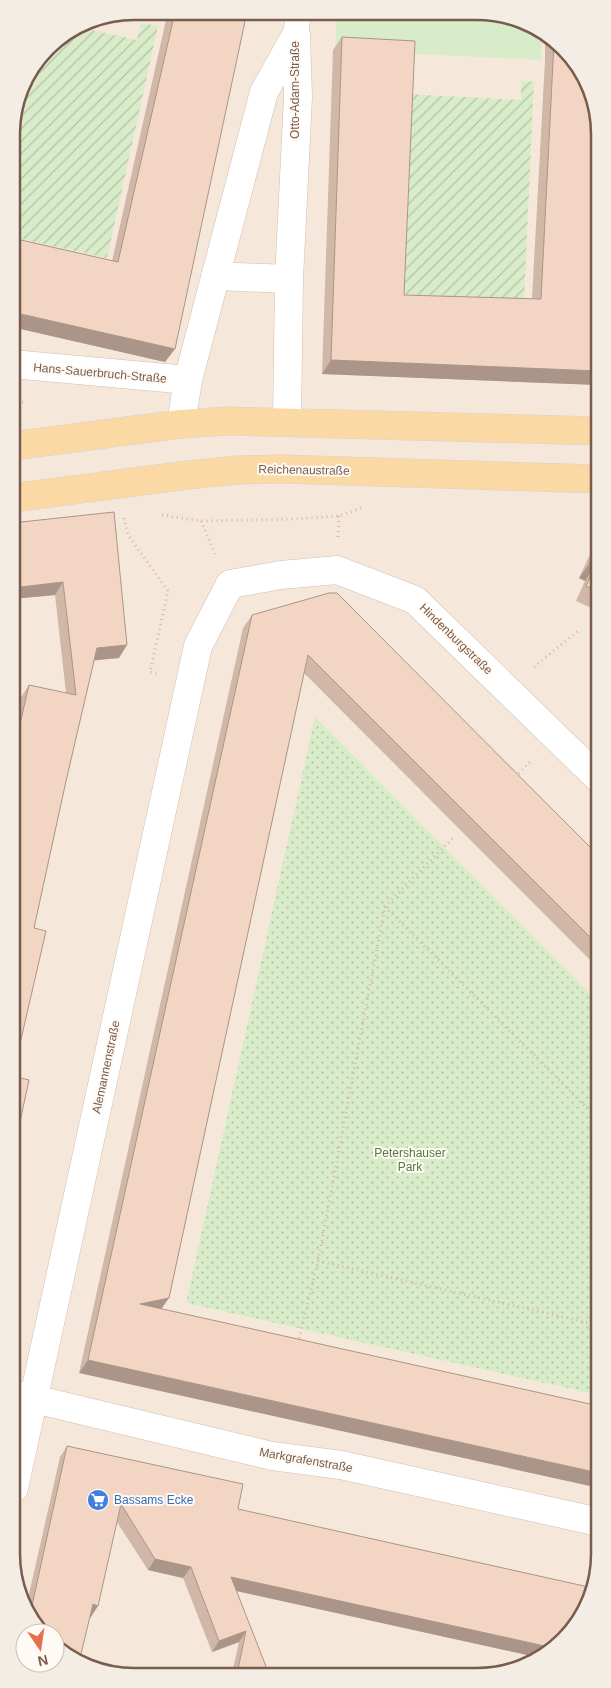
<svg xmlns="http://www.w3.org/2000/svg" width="611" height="1688" viewBox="0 0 611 1688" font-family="Helvetica,sans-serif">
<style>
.residential{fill:#f5e8da}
.grass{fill:#d8ecc9}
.park{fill:url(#park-dots)}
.garden{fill:url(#garden-furrows)}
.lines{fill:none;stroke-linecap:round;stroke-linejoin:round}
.pedestrian-casing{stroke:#d1beb0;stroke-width:26}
.minor-casing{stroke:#d1beb0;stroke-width:29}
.primary-casing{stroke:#dad1cd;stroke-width:29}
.path{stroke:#d9b8a5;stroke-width:3;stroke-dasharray:1 4;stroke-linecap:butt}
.pedestrian{stroke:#fff;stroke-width:25}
.minor{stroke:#fff;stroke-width:28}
.primary{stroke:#fbd9a5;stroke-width:28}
.wall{fill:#d1b7a8}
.shaded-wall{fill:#aa9588}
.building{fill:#f3d5c3;stroke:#aa9588}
.labels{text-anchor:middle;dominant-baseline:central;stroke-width:4;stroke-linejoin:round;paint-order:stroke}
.street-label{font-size:12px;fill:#7a5c4d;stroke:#fffaf3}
.park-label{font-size:12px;fill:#537a41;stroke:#fffaf3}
.shop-label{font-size:12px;fill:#366cbe;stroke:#fffaf3;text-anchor:start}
.rim{fill:none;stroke:#7a5c4d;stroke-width:2.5}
</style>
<defs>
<pattern id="park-dots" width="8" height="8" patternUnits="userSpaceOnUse" patternTransform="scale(1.25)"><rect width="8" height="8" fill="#d8ecc9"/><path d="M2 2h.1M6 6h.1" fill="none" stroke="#b4c2a5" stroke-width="1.8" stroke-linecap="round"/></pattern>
<pattern id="garden-furrows" width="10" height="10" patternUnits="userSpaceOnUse" patternTransform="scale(1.25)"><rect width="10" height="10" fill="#d8ecc9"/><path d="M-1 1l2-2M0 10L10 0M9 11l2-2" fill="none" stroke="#b4c2a5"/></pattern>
</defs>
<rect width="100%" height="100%" fill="#fdf6ec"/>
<path class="residential" d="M 134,11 L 501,14 L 564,47 L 597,110 L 600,1562 L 590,1601 L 569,1635 L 539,1660 L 501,1674 L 111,1674 L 55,1645 L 55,1633 L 43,1633 L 14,1578 L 12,126 L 24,80 L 53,42 L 87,21 Z"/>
<path class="grass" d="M 337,13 L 501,14 L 542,35 L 541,60 L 335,50 Z"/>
<path class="park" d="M 315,717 L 599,1003 L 599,1395 L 186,1303 Z"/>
<path class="garden" d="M 141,23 L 158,26 L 107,258 L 12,237 L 12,142 L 26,78 L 53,42 L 78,27 L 137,40 Z
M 521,81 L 534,82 L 524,299 L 398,294 L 407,94 L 521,100 Z"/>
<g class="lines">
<g class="pedestrian-casing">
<path id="pedestrian" d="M 296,35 L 298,12"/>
</g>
<g class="minor-casing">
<path id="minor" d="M 215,276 L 289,279
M 12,364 L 188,380
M 287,422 L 289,279 L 298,97 L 296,35
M 181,424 L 188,380 L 264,92 L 296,35
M 13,1394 L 272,1456 L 341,1465 L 599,1522
M 14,1488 L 198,646 L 230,584 L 281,575 L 337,570 L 415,600 L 598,778"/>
</g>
<g class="primary-casing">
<path id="primary" d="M 12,446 L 181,424 L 228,421 L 598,431
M 12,498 L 188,475 L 238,470 L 282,469 L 598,479"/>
</g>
<path class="path" d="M 12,403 L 26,402
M 162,515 L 201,521 L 295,519 L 339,516 L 361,508
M 124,518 L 128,535 L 168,591 L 150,672 L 157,674
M 201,521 L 215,554
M 338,537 L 339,516
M 534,667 L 579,630
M 515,777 L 532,760
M 385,907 L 599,1120
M 318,1261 L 599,1325
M 298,1343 L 318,1261 L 385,906 L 453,838"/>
<use href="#pedestrian" class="pedestrian"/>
<use href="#minor" class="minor"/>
<use href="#primary" class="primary"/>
</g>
<path class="wall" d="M 168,11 L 247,12 L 165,362 L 12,327 L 12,238 L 112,261 Z
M 342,37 L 404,295 L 532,299 L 545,60 L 545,37 L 564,47 L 597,110 L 598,385 L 322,374 L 333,50 Z
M 114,512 L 119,658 L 94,660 L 66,781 L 34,928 L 13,1074 L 12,733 L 21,697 L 29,685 L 66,693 L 55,595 L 12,599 Z
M 598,537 L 598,611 L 576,601 L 585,581 L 579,578 Z
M 252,615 L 598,855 L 599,969 L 304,673 L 169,1298 L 79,1373 L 243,628 Z
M 67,1446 L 238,1509 L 541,1658 L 236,1591 L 269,1674 L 232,1674 L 239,1642 L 212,1652 L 183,1578 L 148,1570 L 117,1522 L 91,1617 L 43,1633 L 27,1603 L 60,1457 Z"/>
<path class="shaded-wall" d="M 12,312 L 175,349 L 165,362 L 12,327 Z
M 331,360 L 598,371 L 598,385 L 322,374 Z
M 589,564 L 595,566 L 585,581 L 579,578 Z
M 63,582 L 55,595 L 12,599 L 12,588 Z
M 127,645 L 119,658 L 88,661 L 97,648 Z
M 169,1298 L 160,1311 L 140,1304 Z
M 88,1360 L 599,1473 L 599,1488 L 79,1373 Z
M 155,1559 L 191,1567 L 183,1578 L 148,1570 Z
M 231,1577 L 554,1648 L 541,1658 L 223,1588 Z
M 93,1604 L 98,1606 L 91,1617 L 85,1615 Z
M 246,1631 L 239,1642 L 212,1652 L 219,1641 Z"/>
<path class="building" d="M 175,12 L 247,12 L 175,349 L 12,312 L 12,238 L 118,262 Z
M 342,37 L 415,41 L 404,295 L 541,299 L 554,42 L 564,47 L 597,110 L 598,371 L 331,360 Z
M 114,512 L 127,645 L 97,648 L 66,781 L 34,928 L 46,931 L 13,1074 L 12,759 L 29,685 L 76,695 L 63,582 L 12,588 L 12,523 Z
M 598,544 L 598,592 L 586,586 L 595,566 L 589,564 Z
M 329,593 L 337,593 L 598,855 L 599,946 L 308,655 L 169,1298 L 140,1304 L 599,1406 L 599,1473 L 88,1360 L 252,615 Z
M 13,1076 L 29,1080 L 13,1154 Z
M 67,1446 L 243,1484 L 238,1509 L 593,1588 L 590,1601 L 569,1635 L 554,1648 L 231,1577 L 269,1674 L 237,1674 L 246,1631 L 219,1641 L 191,1567 L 155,1559 L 121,1504 L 98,1606 L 93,1604 L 80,1658 L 55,1645 L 55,1633 L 43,1633 L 31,1610 Z"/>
<defs>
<g id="supermarket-disc" transform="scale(1.125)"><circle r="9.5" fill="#3f7fe0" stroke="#fffaf3"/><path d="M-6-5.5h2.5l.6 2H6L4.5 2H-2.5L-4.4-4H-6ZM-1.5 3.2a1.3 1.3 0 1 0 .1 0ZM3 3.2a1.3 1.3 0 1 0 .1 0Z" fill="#fff"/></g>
</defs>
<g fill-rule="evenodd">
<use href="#supermarket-disc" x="98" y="1500"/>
</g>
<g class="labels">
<g class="street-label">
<text transform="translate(295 90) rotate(-90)">Otto-Adam-Straße</text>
<text transform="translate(100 373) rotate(5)">Hans-Sauerbruch-Straße</text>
<text transform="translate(304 470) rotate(1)">Reichenaustraße</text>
<text transform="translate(456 639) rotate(44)">Hindenburgstraße</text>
<text transform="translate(106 1067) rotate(-78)">Alemannenstraße</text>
<text transform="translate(306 1460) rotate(10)">Markgrafenstraße</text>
</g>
<g class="park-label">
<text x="410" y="1153">Petershauser<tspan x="410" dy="14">Park</tspan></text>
</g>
<g class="shop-label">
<text x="114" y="1500">Bassams Ecke</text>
</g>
</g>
<path d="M0 0H611V1688H0ZM134 20H477A114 114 0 0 1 591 134V1554A114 114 0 0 1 477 1668H134A114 114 0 0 1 20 1554V134A114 114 0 0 1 134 20Z" fill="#f4ede6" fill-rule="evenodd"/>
<path class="rim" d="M134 20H477A114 114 0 0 1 591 134V1554A114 114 0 0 1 477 1668H134A114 114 0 0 1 20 1554V134A114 114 0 0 1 134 20Z"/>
<g transform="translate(40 1648) rotate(167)"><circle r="24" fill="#fffaf3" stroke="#cabbb1"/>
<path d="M0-4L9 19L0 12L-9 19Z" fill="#e76f51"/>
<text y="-8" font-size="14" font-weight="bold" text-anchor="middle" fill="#7a5c4d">N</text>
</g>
</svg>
